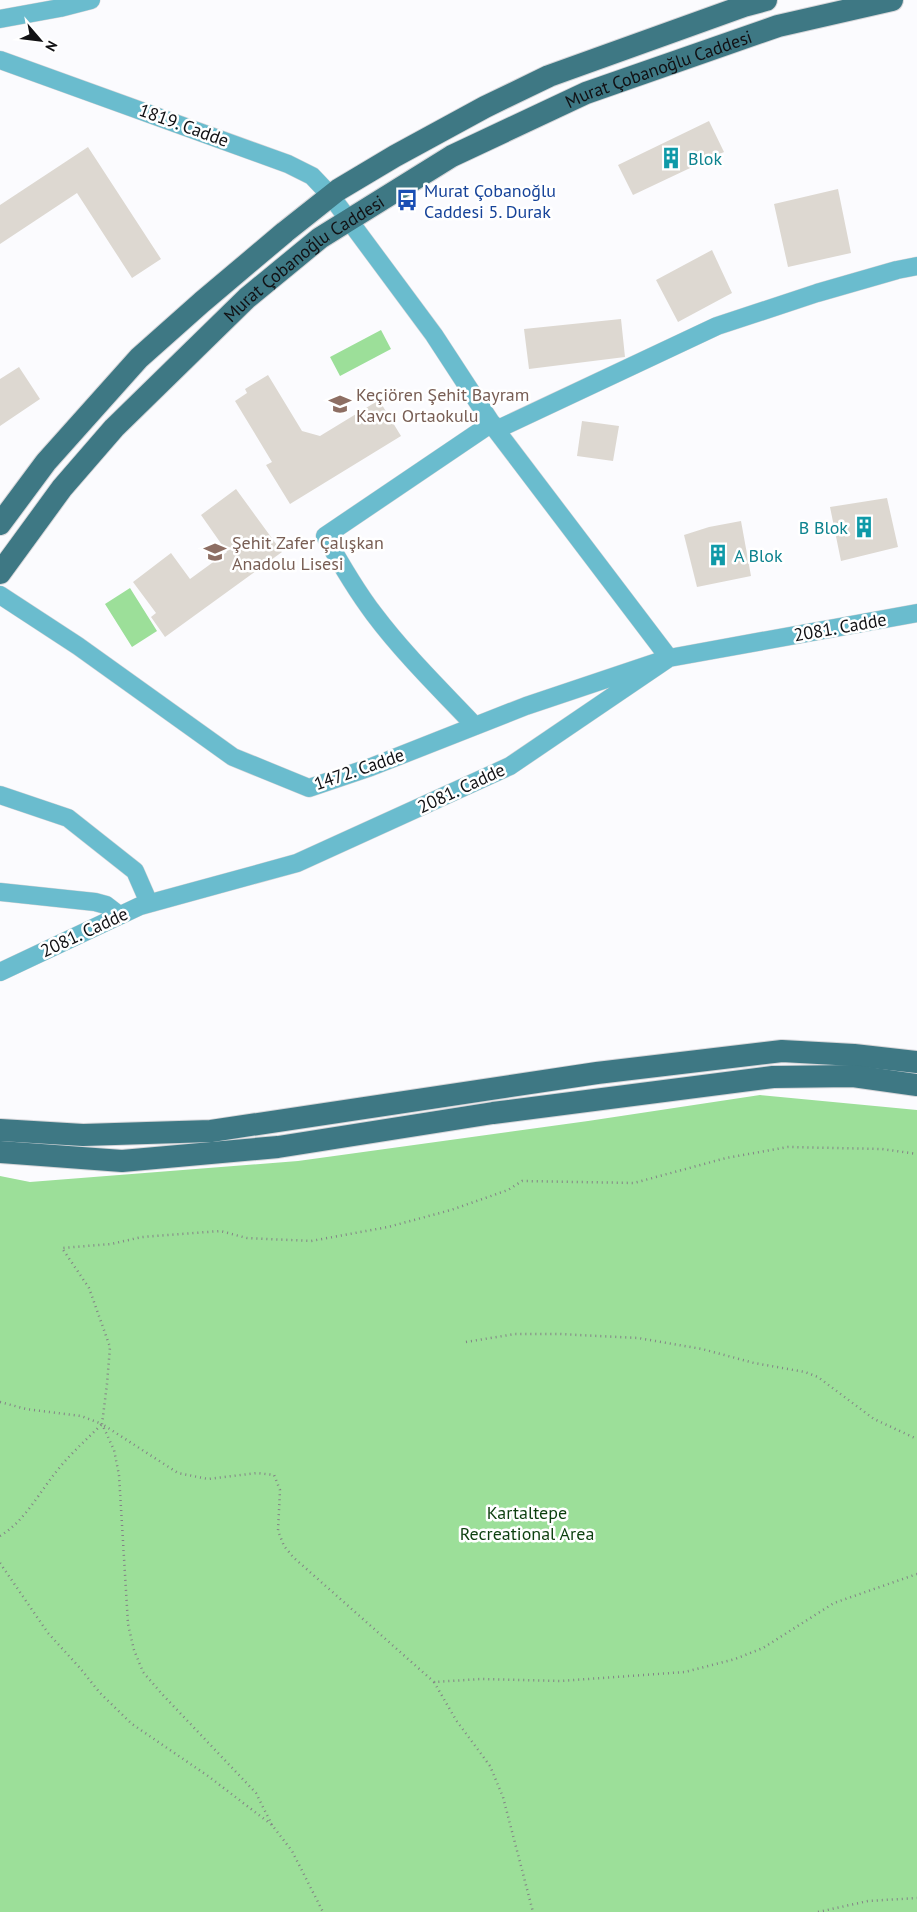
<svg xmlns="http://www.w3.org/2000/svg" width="917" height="1912" viewBox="0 0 917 1912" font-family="'PT Sans',sans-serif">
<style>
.green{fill:#9cdf99}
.building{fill:#ddd8d1}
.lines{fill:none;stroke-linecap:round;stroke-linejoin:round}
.minor-casing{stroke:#d6d6d9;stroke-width:19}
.major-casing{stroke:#d6d6d9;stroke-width:24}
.path{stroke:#828285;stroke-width:2.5;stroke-dasharray:1 4;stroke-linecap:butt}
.minor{stroke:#6abcce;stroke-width:18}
.major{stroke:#3e7884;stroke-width:22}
.labels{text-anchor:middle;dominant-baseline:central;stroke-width:5;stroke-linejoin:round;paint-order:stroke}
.street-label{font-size:18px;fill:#111114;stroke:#fff}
.culture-label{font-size:18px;fill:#0d838f;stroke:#fff;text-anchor:start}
.transit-label{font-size:18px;fill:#164399;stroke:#fff;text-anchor:start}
.education-label{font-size:18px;fill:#785e54;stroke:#fff;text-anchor:start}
.park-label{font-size:18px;fill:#0c3f0e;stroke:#fff}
</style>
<rect width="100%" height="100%" fill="#fbfbfe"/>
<path class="green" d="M 381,330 L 391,349 L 340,376 L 330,357 Z
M 130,588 L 157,631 L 132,647 L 105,604 Z
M 760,1095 L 917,1110 L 917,1912 L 0,1912 L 0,1176 L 30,1182 L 298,1161 L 588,1121 Z"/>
<path class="building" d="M 709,121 L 724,152 L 633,195 L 618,165 Z
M 88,147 L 161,259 L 132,278 L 77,193 L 0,244 L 0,205 Z
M 838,189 L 851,253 L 788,267 L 774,204 Z
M 712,250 L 732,293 L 678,322 L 656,280 Z
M 621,319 L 625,357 L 529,369 L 524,329 Z
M 19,367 L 40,399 L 0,426 L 0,379 Z
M 268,375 L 302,431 L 320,436 L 379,400 L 401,436 L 290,504 L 266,465 L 272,462 L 235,401 L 247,393 L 245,389 Z
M 582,421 L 619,426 L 613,461 L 577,456 Z
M 236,489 L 282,552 L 165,637 L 151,617 L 156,613 L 133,582 L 171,553 L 190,579 L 227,552 L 201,515 Z
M 887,498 L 898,547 L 841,561 L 830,507 Z
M 741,521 L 751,576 L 697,587 L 684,535 L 709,527 Z"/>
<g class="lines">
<g class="minor-casing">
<path id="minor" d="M 0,19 L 60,8 L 91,0
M 0,60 L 288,164 L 312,176 L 331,196 L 434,335 L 496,430 L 669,658 L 526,706 L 371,767 L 309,788 L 233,757 L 78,646 L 0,595
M 496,430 L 717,326 L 817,293 L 897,270 L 917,266
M 475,726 C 441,690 404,654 374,614 C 355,589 340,563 325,536 L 492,423
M 0,795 L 68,818 L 135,871 L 149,903
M 0,892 L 95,902 L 106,905 L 119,915
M 0,972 L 140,906 L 297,863 L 510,766 L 669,658 L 917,613"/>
</g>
<g class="major-casing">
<g id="major">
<path d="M 0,524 L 46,462 L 139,358 L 202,302 L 285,232 L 338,190 L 395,156 L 485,107 L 549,76 L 744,6 L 766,0"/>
<path id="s1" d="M 0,573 L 62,488 L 114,428 L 247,298 L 320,238 L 452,156 L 586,93 L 778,26 L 892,0"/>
<path d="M 0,1130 L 83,1135 L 211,1131 L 597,1073 L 782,1051 L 854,1055 L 917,1062"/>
<path d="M 0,1152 L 122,1161 L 278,1147 L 493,1113 L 773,1077 L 853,1076 L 917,1085"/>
</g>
</g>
<path class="path" d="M 466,1342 L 515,1334 L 559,1334 L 638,1338 L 702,1349 L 754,1363 L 805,1372 L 818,1377 L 874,1419 L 917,1439
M 0,1402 L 26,1409 L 81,1416 L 102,1424
M 0,1536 C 24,1522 39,1493 56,1472 C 70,1454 86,1440 102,1424 L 178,1473 L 208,1479 L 257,1473 L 274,1475 L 280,1490 L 278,1531 L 284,1546 L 293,1557 L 434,1682 L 481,1679 L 560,1681 L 685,1672 L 735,1659 L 763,1648 L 834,1603 L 917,1574
M 0,1563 L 48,1633 L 80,1668 L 100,1693 L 132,1724 L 208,1776 L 272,1825 L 292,1851 L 323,1912
M 434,1682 L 456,1720 L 490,1766 L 503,1797 L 533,1912
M 272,1825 L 256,1793 L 162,1694 L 143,1672 L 134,1650 L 128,1624 L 119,1475 L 114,1450 L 102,1424 L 107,1384 L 110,1347 L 89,1288 L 62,1248 L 111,1244 L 142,1237 L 220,1231 L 247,1238 L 311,1241 L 388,1227 L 451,1210 L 508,1190 L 522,1181 L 634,1183 L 726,1158 L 788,1147 L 882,1149 L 917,1154
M 818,1912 L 868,1901 L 917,1898"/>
<use href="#minor" class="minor"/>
<use href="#major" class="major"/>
</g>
<defs>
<g id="building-bare" transform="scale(1.725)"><path d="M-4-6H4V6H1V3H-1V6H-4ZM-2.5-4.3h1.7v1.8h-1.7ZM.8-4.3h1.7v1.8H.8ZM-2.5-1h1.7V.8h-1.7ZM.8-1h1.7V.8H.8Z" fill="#0f9aa8" stroke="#fff" stroke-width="2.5" paint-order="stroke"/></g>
<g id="bus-bare" transform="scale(1.725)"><path d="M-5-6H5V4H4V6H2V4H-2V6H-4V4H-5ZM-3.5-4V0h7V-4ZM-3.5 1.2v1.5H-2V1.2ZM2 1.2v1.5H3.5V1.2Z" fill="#1a4fb4" stroke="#fff" stroke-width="2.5" paint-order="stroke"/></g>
<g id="school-bare" transform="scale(1.725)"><path d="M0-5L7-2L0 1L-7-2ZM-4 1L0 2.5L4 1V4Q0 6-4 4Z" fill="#8d6e63" stroke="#fff" stroke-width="2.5" paint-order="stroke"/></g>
</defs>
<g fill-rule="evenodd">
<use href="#building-bare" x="671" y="158"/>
<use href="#bus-bare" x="407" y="200"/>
<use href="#school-bare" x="340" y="404"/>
<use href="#building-bare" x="864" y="527"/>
<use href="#school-bare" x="215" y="552"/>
<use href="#building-bare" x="718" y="555"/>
</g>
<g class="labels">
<g class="street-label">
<text stroke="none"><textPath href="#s1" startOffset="845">Murat Çobanoğlu Caddesi</textPath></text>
<text transform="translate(184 125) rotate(20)">1819. Cadde</text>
<text stroke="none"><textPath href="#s1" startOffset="440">Murat Çobanoğlu Caddesi</textPath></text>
<text transform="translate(840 627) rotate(-10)">2081. Cadde</text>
<text transform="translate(359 769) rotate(-19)">1472. Cadde</text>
<text transform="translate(461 788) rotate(-25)">2081. Cadde</text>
<text transform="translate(84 932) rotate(-25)">2081. Cadde</text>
</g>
<g class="culture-label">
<text x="688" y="158">Blok</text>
<text x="848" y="527" text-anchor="end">B Blok</text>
<text x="734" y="555">A Blok</text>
</g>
<g class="transit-label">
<text x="424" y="190">Murat Çobanoğlu<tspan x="424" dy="21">Caddesi 5. Durak</tspan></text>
</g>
<g class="education-label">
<text x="356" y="394">Keçiören Şehit Bayram<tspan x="356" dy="21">Kavcı Ortaokulu</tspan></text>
<text x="232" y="542">Şehit Zafer Çalışkan<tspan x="232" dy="21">Anadolu Lisesi</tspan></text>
</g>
<g class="park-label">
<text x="527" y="1512">Kartaltepe<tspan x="527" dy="21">Recreational Area</tspan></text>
</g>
</g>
<g transform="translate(40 40) rotate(118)" stroke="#ffffff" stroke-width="4" paint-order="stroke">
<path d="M0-4L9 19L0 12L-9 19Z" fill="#111114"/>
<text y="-8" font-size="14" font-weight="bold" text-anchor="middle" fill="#111114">N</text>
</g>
</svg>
